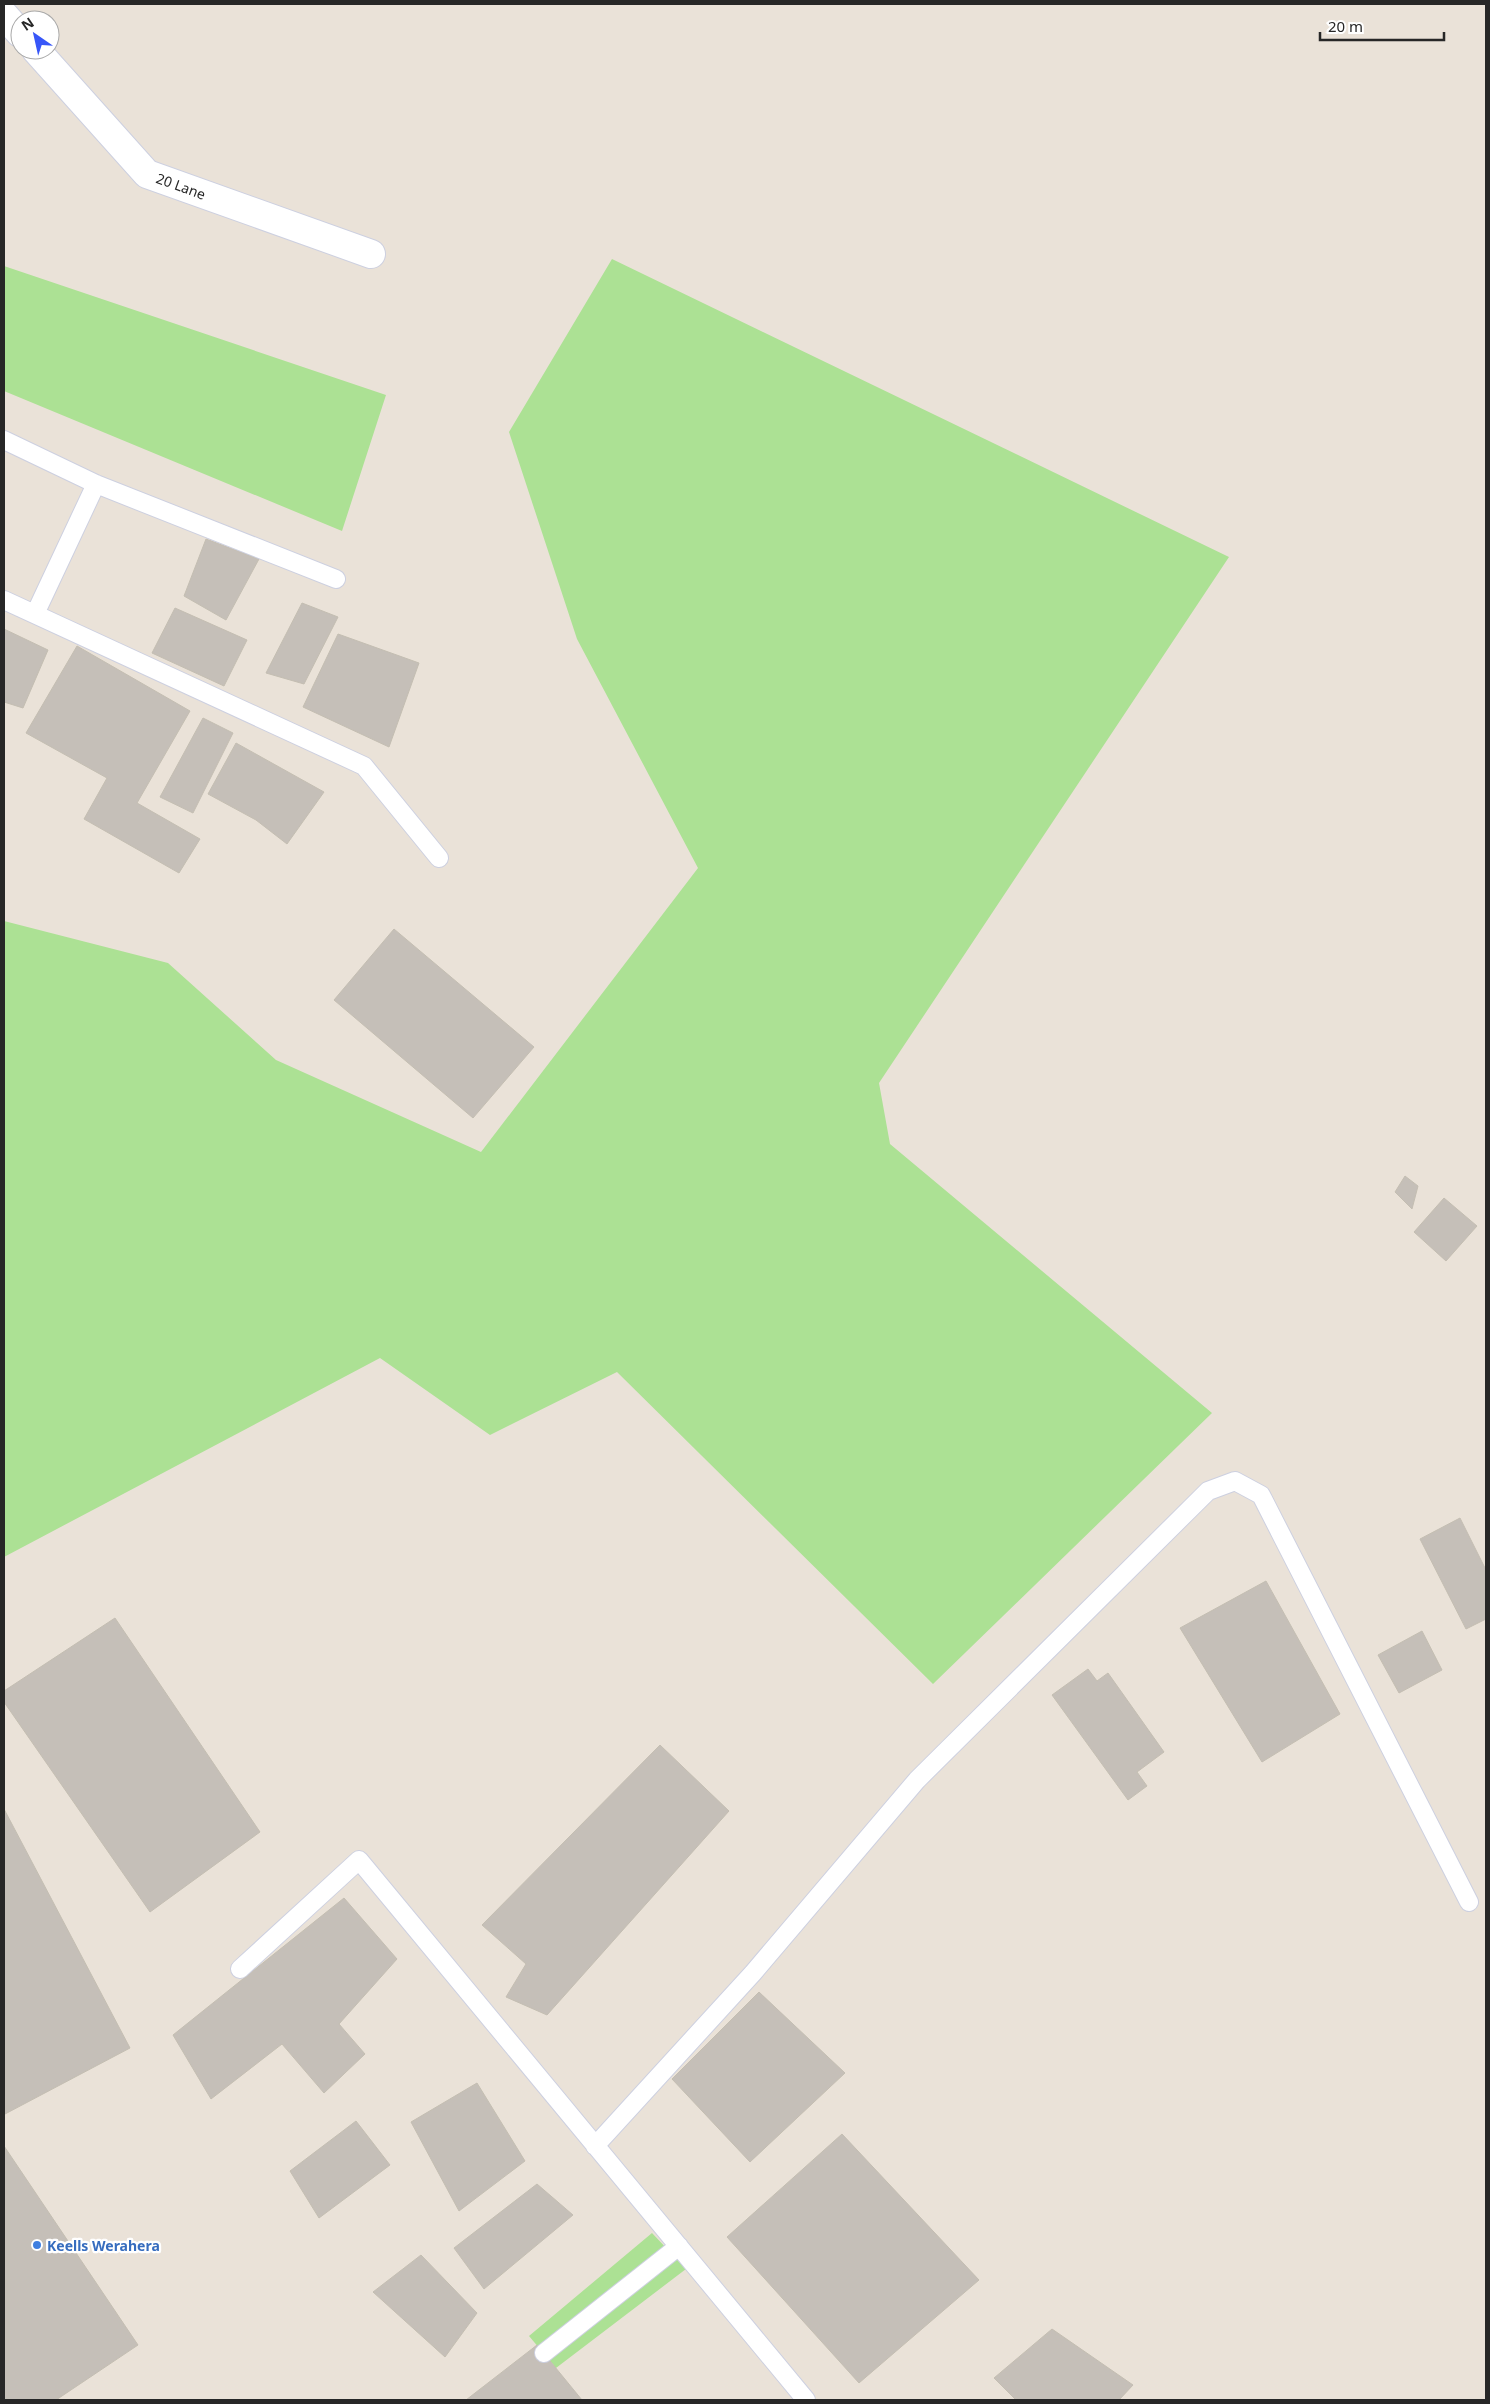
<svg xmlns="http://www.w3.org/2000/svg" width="1490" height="2404" viewBox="0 0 1490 2404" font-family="'Noto Sans',sans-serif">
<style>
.green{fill:#ace194}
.building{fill:#c5bfb8;stroke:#c4beb2}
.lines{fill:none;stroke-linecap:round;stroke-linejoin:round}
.lane-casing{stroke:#cdd0e0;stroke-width:20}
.street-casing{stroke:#cdd0e0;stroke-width:30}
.lane{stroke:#fff;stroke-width:18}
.street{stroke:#fff;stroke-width:28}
.shop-dot{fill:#3f7fe0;stroke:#fff;stroke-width:2}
.labels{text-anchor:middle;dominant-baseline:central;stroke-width:4.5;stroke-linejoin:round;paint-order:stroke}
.street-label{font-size:14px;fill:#272727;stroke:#fff}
.shop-label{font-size:14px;font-weight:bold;fill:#366cbe;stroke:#fff;text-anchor:start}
</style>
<rect width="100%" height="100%" fill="#eae2d8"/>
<path class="green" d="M 612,259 L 1229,557 L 879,1083 L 890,1144 L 1212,1413 L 933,1684 L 617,1372 L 490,1435 L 380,1358 L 4,1557 L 4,921 L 168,963 L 276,1060 L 481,1152 L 698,868 L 577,639 L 509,432 Z
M 4,266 L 386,395 L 342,531 L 4,391 Z
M 652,2233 L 686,2269 L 556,2368 L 529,2336 Z"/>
<path class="building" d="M 206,539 L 259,559 L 226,620 L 184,596 Z
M 302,603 L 338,617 L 304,684 L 266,673 Z
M 175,608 L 247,640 L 224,686 L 152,653 Z
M 4,629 L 48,650 L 23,708 L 4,702 Z
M 338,634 L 419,663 L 389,747 L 303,707 Z
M 77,646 L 190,711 L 137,803 L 200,839 L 179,873 L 84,819 L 107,778 L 26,733 Z
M 203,718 L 233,733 L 193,813 L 160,797 Z
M 236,743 L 324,792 L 287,844 L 256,820 L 208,794 Z
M 394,929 L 534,1047 L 473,1118 L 334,1000 Z
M 1405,1176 L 1418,1186 L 1412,1209 L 1395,1192 Z
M 1444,1198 L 1477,1226 L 1446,1261 L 1414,1232 Z
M 1460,1518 L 1486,1570 L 1486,1619 L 1466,1629 L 1420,1539 Z
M 1266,1581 L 1340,1714 L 1262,1762 L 1180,1628 Z
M 115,1618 L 260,1832 L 150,1912 L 4,1702 L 4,1691 Z
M 1422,1631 L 1442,1670 L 1399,1693 L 1378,1655 Z
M 1088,1669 L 1097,1681 L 1108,1673 L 1164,1752 L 1137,1772 L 1147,1786 L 1128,1800 L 1052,1695 Z
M 660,1745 L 729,1811 L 547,2015 L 506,1997 L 526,1964 L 482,1925 Z
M 4,1809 L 130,2048 L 5,2114 L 4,2112 Z
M 344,1898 L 397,1959 L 339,2024 L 365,2054 L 324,2093 L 282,2044 L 211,2099 L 173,2035 Z
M 759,1992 L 845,2073 L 750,2162 L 672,2079 Z
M 477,2083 L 525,2161 L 459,2211 L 411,2122 Z
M 356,2121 L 390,2165 L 319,2218 L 290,2171 Z
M 842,2134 L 979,2280 L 859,2383 L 727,2237 Z
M 4,2146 L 138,2345 L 56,2400 L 4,2400 Z
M 537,2184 L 573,2215 L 484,2289 L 454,2248 Z
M 421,2255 L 477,2313 L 445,2357 L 373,2292 Z
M 1052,2329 L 1133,2385 L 1119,2400 L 1016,2400 L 994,2378 Z
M 537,2345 L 582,2400 L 466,2400 Z"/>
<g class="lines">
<g class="lane-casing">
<path id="lane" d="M 4,440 L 96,484 L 336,579
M 4,600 L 364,766 L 439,858
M 35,614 L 96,484
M 240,1969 L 359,1860 L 806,2400
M 595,2146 L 753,1973 L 917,1780 L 1208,1491 L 1235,1481 L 1261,1495 L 1469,1902
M 544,2353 L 679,2246"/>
</g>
<g class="street-casing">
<path id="street" d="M 4,15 L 20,33
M 36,50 L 147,174 L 371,254"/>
</g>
<use href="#lane" class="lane"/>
<use href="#street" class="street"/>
</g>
<circle class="shop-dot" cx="37" cy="2245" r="5"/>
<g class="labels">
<g class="street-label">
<text transform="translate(181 186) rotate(20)">20 Lane</text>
</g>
<g class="shop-label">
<text x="47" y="2245">Keells Werahera</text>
</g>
</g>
<rect width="1490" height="2404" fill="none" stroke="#272727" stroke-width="10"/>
<g transform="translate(35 35) rotate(326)"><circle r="24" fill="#ffffff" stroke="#a9a9a9"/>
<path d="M0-4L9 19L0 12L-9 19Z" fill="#3756f8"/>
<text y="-8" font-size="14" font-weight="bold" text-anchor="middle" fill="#272727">N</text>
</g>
<path d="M1320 32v8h124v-8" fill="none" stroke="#272727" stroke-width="2.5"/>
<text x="1328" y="32" font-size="15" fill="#272727" stroke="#ffffff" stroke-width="4" paint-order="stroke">20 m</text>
</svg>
